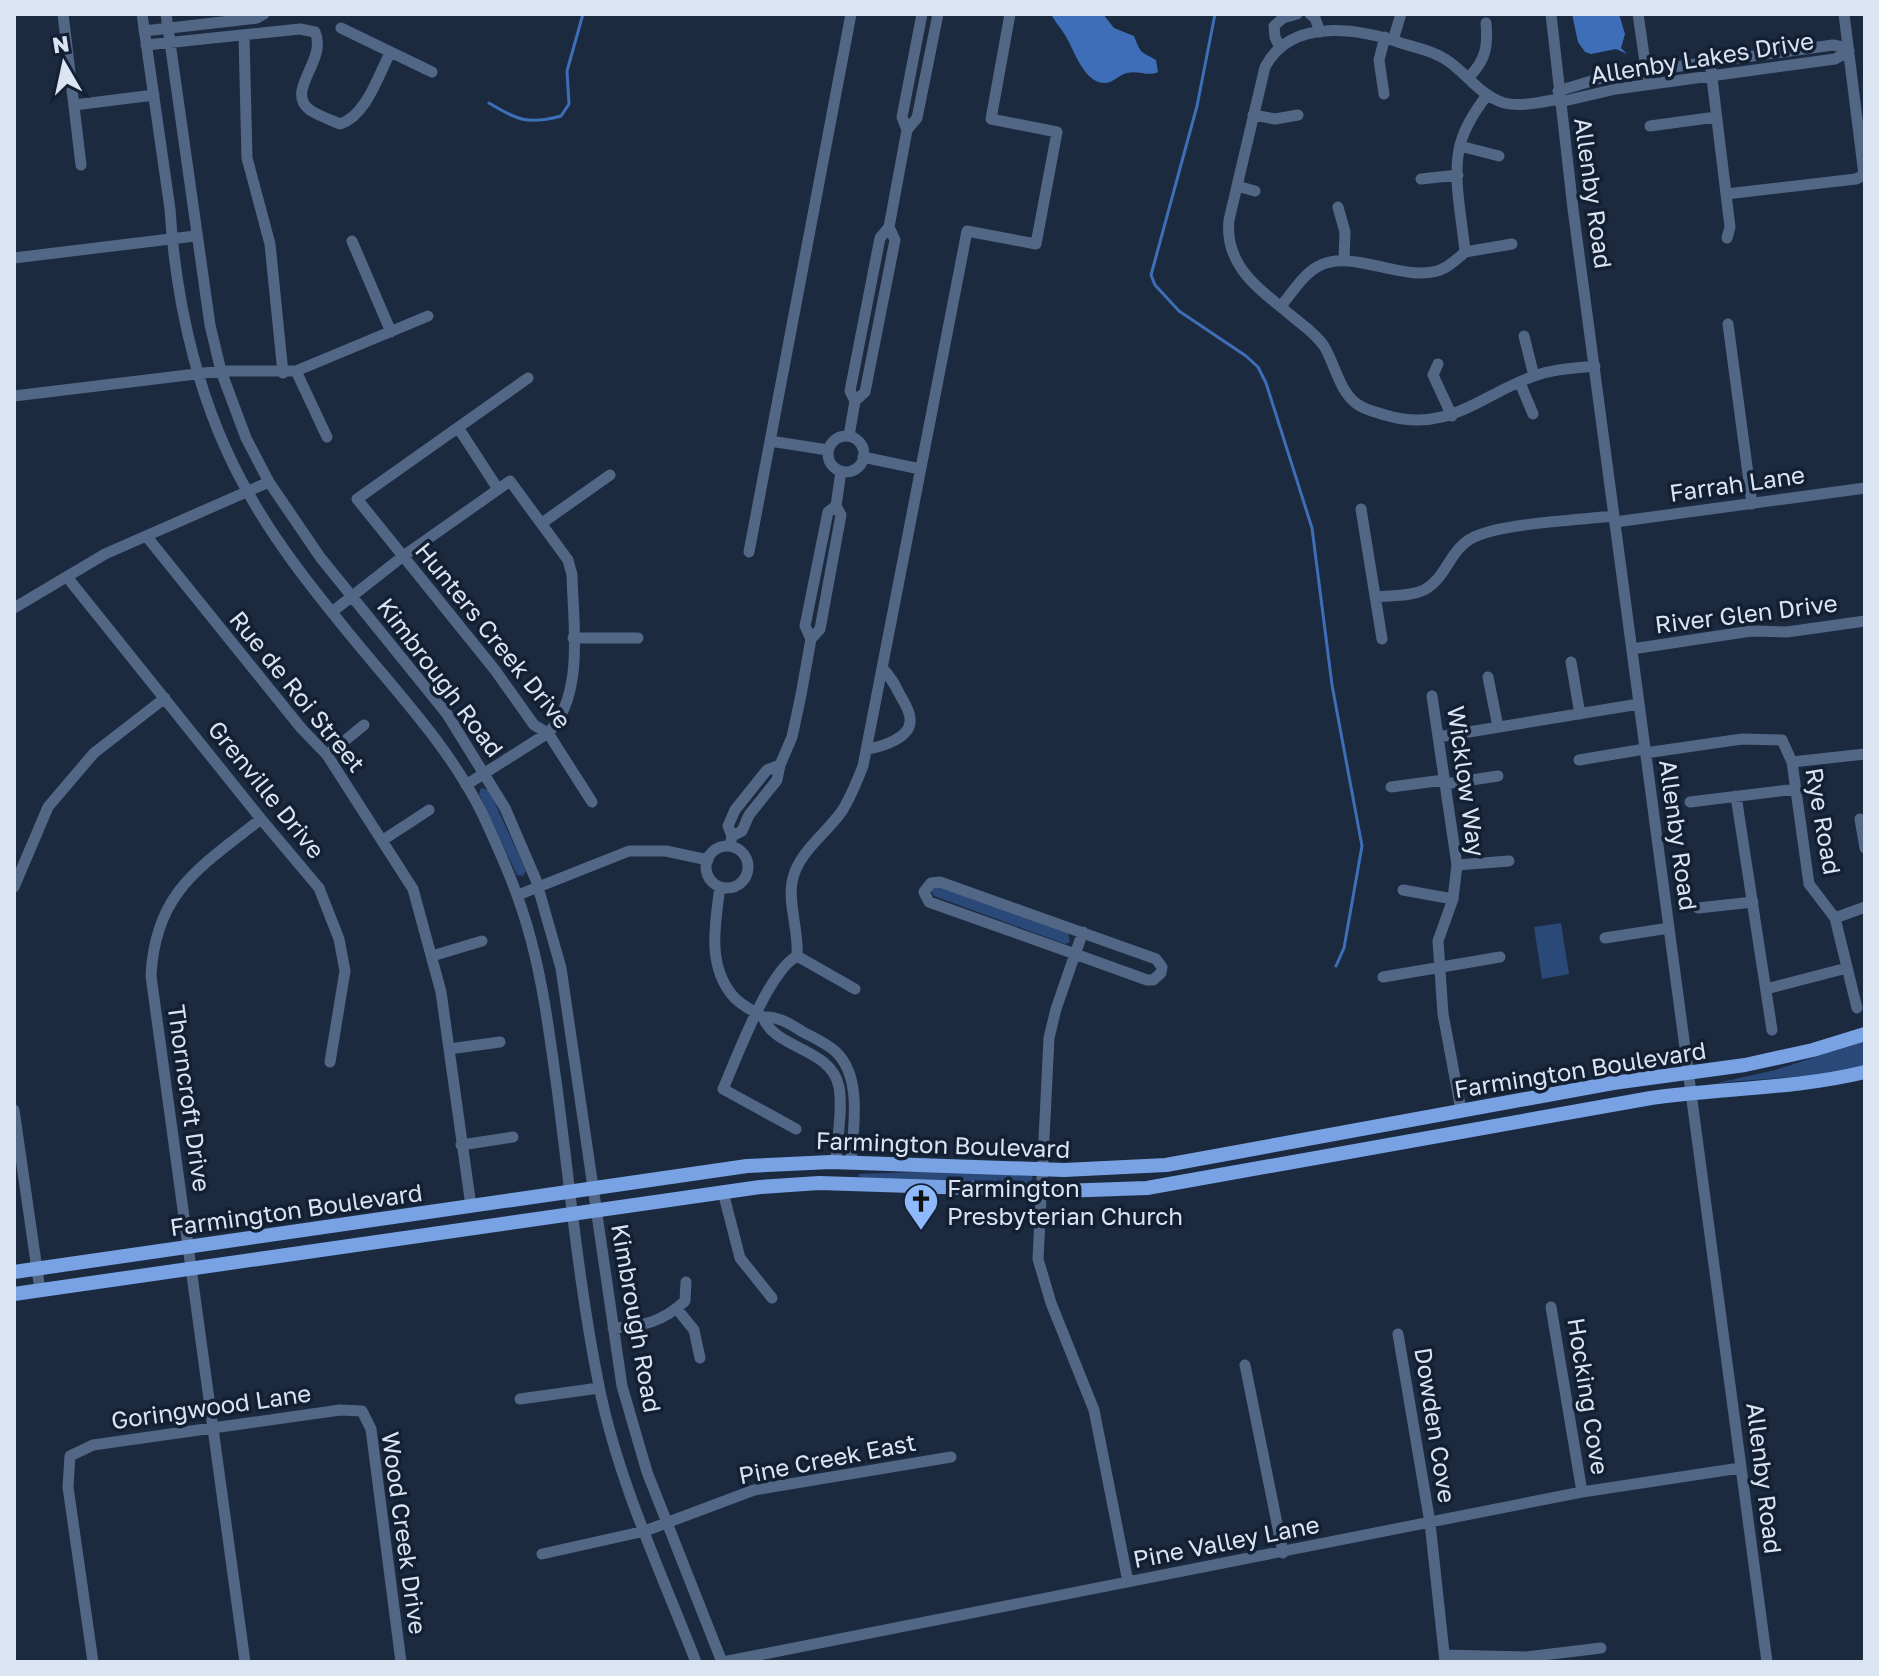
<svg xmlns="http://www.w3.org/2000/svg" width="1879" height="1676" viewBox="0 0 1879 1676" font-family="'Golos Text',sans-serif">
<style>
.green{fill:#2a4878}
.water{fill:#3f6eb8}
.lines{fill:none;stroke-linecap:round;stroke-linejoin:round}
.stream{stroke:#3f6eb8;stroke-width:3}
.minor{stroke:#526686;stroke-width:11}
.major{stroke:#78a2e4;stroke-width:14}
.labels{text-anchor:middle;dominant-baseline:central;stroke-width:7;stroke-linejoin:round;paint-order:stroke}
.street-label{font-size:24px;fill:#dbe4f2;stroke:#132034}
.poi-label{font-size:24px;fill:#dbe4f2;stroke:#132034;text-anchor:start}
</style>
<rect width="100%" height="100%" fill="#1c2a3f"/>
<path class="green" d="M 481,788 L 489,790 L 526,871 L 523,876 L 517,875 L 479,794 Z
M 936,886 L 1068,933 L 1070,942 L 1065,944 L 934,896 L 931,890 Z
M 1561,923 L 1569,974 L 1542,979 L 1534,927 Z
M 1865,1041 L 1865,1066 L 1816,1075 L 1717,1083 L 1775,1070 Z
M 945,1171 L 1031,1175 L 1033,1178 L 1029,1184 L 860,1178 L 858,1174 Z"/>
<path class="water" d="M 1051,14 L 1103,14 L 1114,28 L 1134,36 C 1141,54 1140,51 1156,60 L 1158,72 C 1148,77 1139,70 1127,73 C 1118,75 1114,83 1104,83 C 1083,82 1074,49 1065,35 C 1061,28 1055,22 1051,14 Z
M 1572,14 L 1619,14 L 1625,34 L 1621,48 L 1627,54 L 1616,49 L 1591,54 L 1585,52 L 1578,42 Z"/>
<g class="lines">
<path class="stream" d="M 1215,14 L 1197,106 L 1151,275 L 1155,285 L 1179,311 L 1246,356 L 1258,367 L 1266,383 L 1312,528 L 1332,685 L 1362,846 L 1344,948 L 1336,966
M 489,103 C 517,120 528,125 561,116 L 569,104 L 567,71 L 583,14"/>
<path class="minor" d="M 63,14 L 81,165
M 142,14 L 170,209 C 176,307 200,410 250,496 C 277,544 312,588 347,631 C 394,689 450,747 483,815 C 502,856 520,897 531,940 C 544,988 550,1039 557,1088 C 570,1187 579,1288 599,1386 C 618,1481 661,1572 696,1662
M 166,14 L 210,325 L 221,371 L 246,438 L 269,482 L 320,557 L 447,714 L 505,808 L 536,880 L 561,968 L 622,1386 L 647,1472 L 722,1662
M 1310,14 L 1315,18 L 1320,32
M 1551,14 L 1573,209 L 1767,1662
M 1638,14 L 1647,76
M 341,28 L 432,72
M 144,31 L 257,18 L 264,14
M 244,36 L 247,158 L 270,244 L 283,373
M 1393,40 L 1401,14
M 146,45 L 300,29 L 315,32 C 328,60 284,91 310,110 C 319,116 331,120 340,124 C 366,116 378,76 390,53
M 1280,48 L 1275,37 L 1274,26 L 1283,18 L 1297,14
M 1711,70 L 1730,227 L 1727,238
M 1469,77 C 1486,60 1488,46 1486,23
M 1558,91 L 1608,76 L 1833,45 L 1848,48
M 1384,94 L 1379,60 L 1385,37
M 1559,99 C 1542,102 1521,107 1504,103 C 1480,96 1465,71 1445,59 C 1433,51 1418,48 1404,44 C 1360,29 1292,16 1265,67 L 1229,220 C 1224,267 1261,290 1293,317 C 1304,326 1316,334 1324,346 C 1335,364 1339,391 1357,404 C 1365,410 1376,412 1385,415 C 1448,434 1480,395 1534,376 C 1553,369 1575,368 1595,366
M 1560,102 L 1616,89 L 1835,59 L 1849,51
M 74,105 L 154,95
M 1253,115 L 1275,119 L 1298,115
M 1650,126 L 1716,117
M 907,130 L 902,117 L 922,14
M 1460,146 L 1499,156
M 1421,179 L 1458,175
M 1237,186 L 1255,191
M 1726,194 L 1856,179 L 1864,175 L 1844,14
M 1338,207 L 1345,232 L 1344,261
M 889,227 L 907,130 L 917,118 L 938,14
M 352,241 L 391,332
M 1465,252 L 1512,244
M 14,258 L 195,236
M 1281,306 C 1292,293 1303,274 1319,266 C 1352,248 1402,283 1440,270 C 1449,267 1458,258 1465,252 C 1462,218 1452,178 1460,145 C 1465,126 1476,110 1487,95
M 1728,324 L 1752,504
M 1524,336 L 1534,376
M 1438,364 L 1433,375 L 1452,416
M 296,371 L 327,437
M 528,378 L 357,499 L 495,670 L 534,725 L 548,733 L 592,802
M 1520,383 L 1533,414
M 14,396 L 221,371 L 296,371 L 428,316
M 459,429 L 498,489
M828 454a18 18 0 1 1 36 0a18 18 0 1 1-36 0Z
M 849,436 L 855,401 L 865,392 L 895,240 L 889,227 L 880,238 L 850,391 L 855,401
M 770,441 L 828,450
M 863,457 L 920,469
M 836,506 L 841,471
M 1361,509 L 1382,639
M 1615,522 L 1865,488
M 542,523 L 610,475
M 147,537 L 301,728 L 327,755 L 413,889 L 441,992 L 471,1206
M 749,552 L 851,14
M 67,577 L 261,819 L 319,888 L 339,939 L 345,971 L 330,1062
M 1375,597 C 1391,595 1409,597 1424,590 C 1447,578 1449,549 1474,537 C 1504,523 1578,520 1614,516
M 14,608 L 105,554 L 269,482
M 332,612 L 402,557 L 510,481 L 568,560 L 572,575 C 573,623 585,696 548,733 L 466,785
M 573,638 L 638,638
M 1632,649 L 1751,631 L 1787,632 L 1865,621
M 1571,662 L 1580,714
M 1488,677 L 1498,727
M 1432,696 L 1457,865 L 1453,899 L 1438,941 L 1443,1014 L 1461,1110
M 1438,737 L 1639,704
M 867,749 C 881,747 912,738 910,719 C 910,711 904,702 900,695 C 895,685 891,677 883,669
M 1645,753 L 1742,739 L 1782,740 L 1792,762 L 1809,884 L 1835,918 L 1865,907
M 327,755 L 364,725
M 1579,760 L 1645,749
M 1792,762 L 1865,754
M 780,765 L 792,737 L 801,695 L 811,639 L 805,626 L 828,512 L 836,506 L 841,515 L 820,629 L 811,639
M 1445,784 L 1498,776
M 1391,787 L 1444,780
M 1736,796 L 1772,1030
M 1690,802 L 1796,789
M 1860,819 L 1865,848
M 383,840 L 429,810
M706 867a21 21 0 1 1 42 0a21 21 0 1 1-42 0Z
M 730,846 L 732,836 L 728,826 L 735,810 L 767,770 L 780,765 L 777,780 L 749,815 L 742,831 L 732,836
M 1457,865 L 1509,861
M 14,887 L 48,807 L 94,753 L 165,698
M 720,887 C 715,924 707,964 732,995 C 740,1005 752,1010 763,1017
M 1403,890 L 1453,899
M 518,895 L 629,851 L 666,851 L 708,860
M 1698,908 L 1753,902
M 1835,918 L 1857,1008
M 1083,932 L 1075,954 L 1147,980 L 1153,980 L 1161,973 L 1162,967 L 1156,959 L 940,882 L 931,883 L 924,892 L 929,902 L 1075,954 L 1056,1009 L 1049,1038 L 1038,1259 L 1051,1303 L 1094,1410 L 1128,1582
M 1605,938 L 1669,928
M 432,956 L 482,941
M 797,956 C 799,931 788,905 792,882 C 797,853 826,834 842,811 C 851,797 857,781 863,766 L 967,231 L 1036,244 L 1057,132 L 991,119 L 1010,14
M 797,956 L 855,989
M 1383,977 L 1500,957
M 1766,989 L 1847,968
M 449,1049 L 500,1042
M 14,1110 L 40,1290
M 796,1129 L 723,1089 C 737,1057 768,972 797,956
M 461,1145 L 513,1137
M 836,1162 C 837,1138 843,1110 839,1087 C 831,1047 775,1050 763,1017 C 779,1016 790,1024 803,1032 C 814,1038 828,1044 836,1052 C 863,1078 853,1129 851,1162
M 723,1192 L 740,1258 L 772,1298
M 1551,1307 L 1582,1492
M 677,1309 L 694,1330 L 700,1358
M 613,1328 C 642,1327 664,1321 685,1301 L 686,1282
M 1398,1334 L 1430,1523 L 1445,1662
M 1245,1365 L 1283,1553
M 520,1399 L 599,1388
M 542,1554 L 645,1531 L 754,1490 L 951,1457
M 1445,1655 L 1526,1657 L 1601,1648
M 93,1662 L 68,1487 L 70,1456 L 93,1445 L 340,1410 L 362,1411 L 371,1429 L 401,1662
M 245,1662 L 151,976 C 155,892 200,867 261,819
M 723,1662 L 1582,1492 L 1740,1468"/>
<path class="major" d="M 14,1272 L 747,1166 L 831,1162 L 1064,1170 L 1166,1165 L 1613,1083 L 1745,1065 L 1813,1050 L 1865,1034
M 14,1294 L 760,1187 L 819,1183 L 1061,1191 L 1147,1188 L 1651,1098 C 1722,1088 1795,1089 1865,1072"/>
</g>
<defs>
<g id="church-pin" transform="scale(1.8)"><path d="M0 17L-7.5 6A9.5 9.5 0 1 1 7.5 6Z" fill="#8eb9fc" stroke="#132034"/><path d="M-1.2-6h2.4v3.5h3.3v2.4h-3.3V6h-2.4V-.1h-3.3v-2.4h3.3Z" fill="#111"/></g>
</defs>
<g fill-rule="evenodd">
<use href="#church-pin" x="921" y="1201"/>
</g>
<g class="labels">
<g class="street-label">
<text transform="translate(1702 57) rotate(-9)">Allenby Lakes Drive</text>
<text transform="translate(1594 193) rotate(82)">Allenby Road</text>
<text transform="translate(1737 483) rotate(-8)">Farrah Lane</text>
<text transform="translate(1746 613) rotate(-7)">River Glen Drive</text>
<text transform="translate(494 635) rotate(51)">Hunters Creek Drive</text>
<text transform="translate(441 677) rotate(53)">Kimbrough Road</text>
<text transform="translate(298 691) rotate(51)">Rue de Roi Street</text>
<text transform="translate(1467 781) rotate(82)">Wicklow Way</text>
<text transform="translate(267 789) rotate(51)">Grenville Drive</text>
<text transform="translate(1824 821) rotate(80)">Rye Road</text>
<text transform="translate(1679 835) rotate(82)">Allenby Road</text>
<text transform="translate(1580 1069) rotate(-9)">Farmington Boulevard</text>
<text transform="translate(190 1098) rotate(82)">Thorncroft Drive</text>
<text transform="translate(943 1144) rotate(2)">Farmington Boulevard</text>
<text transform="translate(296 1209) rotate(-8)">Farmington Boulevard</text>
<text transform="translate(637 1318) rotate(80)">Kimbrough Road</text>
<text transform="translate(1589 1396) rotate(81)">Hocking Cove</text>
<text transform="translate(211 1406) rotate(-8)">Goringwood Lane</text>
<text transform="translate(1436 1425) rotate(81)">Dowden Cove</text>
<text transform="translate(827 1458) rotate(-11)">Pine Creek East</text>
<text transform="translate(1765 1478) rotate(83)">Allenby Road</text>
<text transform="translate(405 1533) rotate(82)">Wood Creek Drive</text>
<text transform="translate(1226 1541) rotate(-11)">Pine Valley Lane</text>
</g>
<g class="poi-label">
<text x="947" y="1187">Farmington<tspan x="947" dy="28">Presbyterian Church</tspan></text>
</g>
</g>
<rect width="1879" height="1676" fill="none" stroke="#dbe4f2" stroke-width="32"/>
<g transform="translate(64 64) rotate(351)" stroke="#132034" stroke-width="6" paint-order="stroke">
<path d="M0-6L14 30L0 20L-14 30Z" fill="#dbe4f2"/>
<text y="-12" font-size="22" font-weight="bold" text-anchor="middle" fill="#dbe4f2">N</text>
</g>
</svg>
